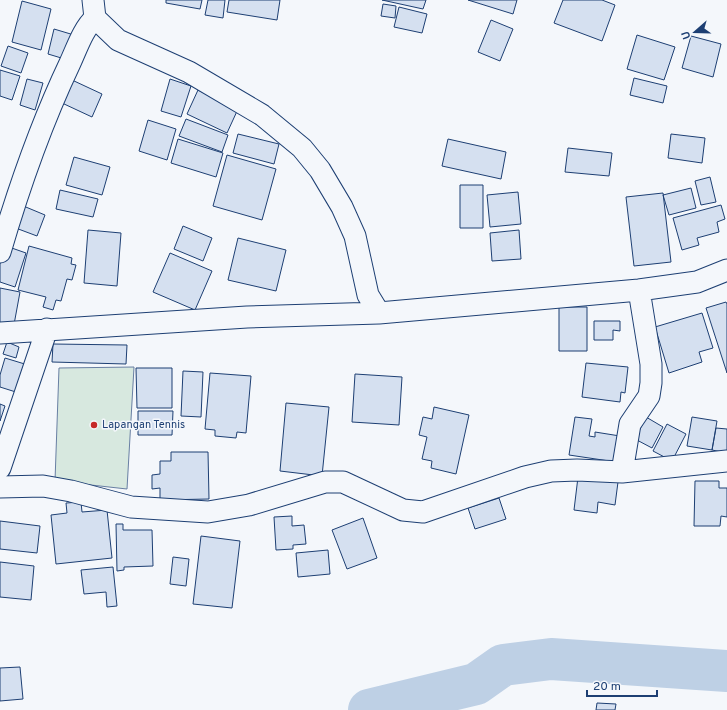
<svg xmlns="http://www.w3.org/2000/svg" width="727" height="710" viewBox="0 0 727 710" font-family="Overpass,sans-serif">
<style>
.green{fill:#d7e8df;stroke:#687fa3}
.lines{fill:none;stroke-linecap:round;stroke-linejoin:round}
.river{stroke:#bed0e5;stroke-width:42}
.building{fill:#d5e0f0;stroke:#1d3f73}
.street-casing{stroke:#1d3f73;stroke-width:23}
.street{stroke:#f4f7fb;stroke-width:21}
.poi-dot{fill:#c62828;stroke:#f4f7fb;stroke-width:1.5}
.labels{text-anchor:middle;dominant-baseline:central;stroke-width:3;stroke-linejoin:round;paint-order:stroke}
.poi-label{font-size:11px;fill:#1d3f73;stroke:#f4f7fb;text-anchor:start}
</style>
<rect width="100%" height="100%" fill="#f4f7fb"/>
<path class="green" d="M 134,367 L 127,489 L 55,481 L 59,368 Z"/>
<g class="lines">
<path class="river" d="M 369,710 L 476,684 L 503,665 L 551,659 L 727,671"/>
</g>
<path class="building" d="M 166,0 L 202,0 L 200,9 L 166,3 Z
M 208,0 L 225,0 L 223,18 L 205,15 Z
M 229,0 L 280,0 L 277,20 L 227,12 Z
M 382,0 L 426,0 L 423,9 Z
M 468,0 L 517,0 L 513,14 Z
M 563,0 L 602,0 L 615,5 L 602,41 L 554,23 Z
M 22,1 L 51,9 L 41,50 L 12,42 Z
M 383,4 L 396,6 L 395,18 L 381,16 Z
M 399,7 L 427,14 L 422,33 L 394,27 Z
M 491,20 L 513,29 L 500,61 L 478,52 Z
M 54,29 L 74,35 L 68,60 L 48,54 Z
M 637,35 L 675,47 L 664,80 L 627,69 Z
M 691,36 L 721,44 L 713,77 L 682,68 Z
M 8,46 L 28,53 L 21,73 L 1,66 Z
M 0,70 L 20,76 L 12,100 L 0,96 Z
M 634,78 L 667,86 L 663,103 L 630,95 Z
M 27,79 L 43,83 L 35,110 L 20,105 Z
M 170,79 L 191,86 L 181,117 L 161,111 Z
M 72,80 L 102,94 L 92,117 L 62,103 Z
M 198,90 L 238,109 L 227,133 L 187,114 Z
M 186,119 L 228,135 L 222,152 L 179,136 Z
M 148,120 L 176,129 L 167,160 L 139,151 Z
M 238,134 L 279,144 L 274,164 L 233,153 Z
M 671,134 L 705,138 L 702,163 L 668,158 Z
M 178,139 L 223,153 L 216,177 L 171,163 Z
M 448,139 L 506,152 L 501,179 L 442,166 Z
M 568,148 L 612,153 L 609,176 L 565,172 Z
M 227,155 L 276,169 L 262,220 L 213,206 Z
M 74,157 L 110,167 L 102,195 L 66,185 Z
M 710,177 L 716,202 L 701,205 L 695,181 Z
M 460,185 L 483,185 L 483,228 L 460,228 Z
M 691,188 L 696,208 L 669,215 L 663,195 Z
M 60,190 L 98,199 L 93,217 L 56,209 Z
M 518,192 L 521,224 L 490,227 L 487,195 Z
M 663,193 L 671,262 L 634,266 L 626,197 Z
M 21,205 L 45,215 L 37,236 L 13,227 Z
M 721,205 L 725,219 L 717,222 L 719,232 L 697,238 L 699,245 L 682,250 L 673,218 Z
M 183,226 L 212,238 L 203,261 L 174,249 Z
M 88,230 L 121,233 L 117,286 L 84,283 Z
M 519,230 L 521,259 L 492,261 L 490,233 Z
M 238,238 L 286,250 L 276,291 L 228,280 Z
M 6,246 L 26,253 L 15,287 L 0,282 L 0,264 Z
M 29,246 L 72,258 L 71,264 L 76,265 L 72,280 L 67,279 L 61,301 L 56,300 L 53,310 L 43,307 L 46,297 L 18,290 Z
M 170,253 L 212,271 L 195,310 L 153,292 Z
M 0,288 L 20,292 L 13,330 L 0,327 Z
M 726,302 L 727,304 L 727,373 L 706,308 Z
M 559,307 L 587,307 L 587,351 L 559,351 Z
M 702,313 L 713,348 L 699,352 L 702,362 L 669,373 L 655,327 Z
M 594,321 L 620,321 L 620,331 L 613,330 L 613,340 L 594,340 Z
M 7,342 L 19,347 L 16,358 L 3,354 Z
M 53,344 L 127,345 L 126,364 L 52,362 Z
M 5,358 L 28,365 L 19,393 L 0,387 L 0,375 Z
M 586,363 L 628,367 L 625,393 L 621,392 L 620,402 L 582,397 Z
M 136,368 L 172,368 L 172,408 L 137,408 Z
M 183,371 L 203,372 L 201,417 L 181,416 Z
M 210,373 L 251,376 L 246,433 L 237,432 L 236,438 L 215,436 L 215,430 L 205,429 Z
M 355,374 L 402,377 L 399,425 L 352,422 Z
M 286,403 L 329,407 L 322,476 L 280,471 Z
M 0,404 L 5,406 L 0,421 Z
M 434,407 L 469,415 L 456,474 L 431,468 L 432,461 L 422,459 L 427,437 L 419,435 L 423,417 L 432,419 Z
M 138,411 L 173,411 L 172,435 L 138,435 Z
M 575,417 L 592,419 L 589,436 L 595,437 L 595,432 L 620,436 L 616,462 L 569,455 Z
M 646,417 L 663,427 L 652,448 L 635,439 Z
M 692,417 L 717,421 L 712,450 L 687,446 Z
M 667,424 L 686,434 L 672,461 L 653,451 Z
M 716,428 L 727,429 L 727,453 L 712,450 Z
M 171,452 L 208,452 L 209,499 L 160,500 L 160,488 L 152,489 L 152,475 L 160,474 L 160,461 L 171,461 Z
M 578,477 L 618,482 L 615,505 L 598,502 L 597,513 L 574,510 Z
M 695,481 L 719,481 L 719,488 L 727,488 L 727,517 L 721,516 L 720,526 L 694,526 Z
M 499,498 L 506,519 L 475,529 L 468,508 Z
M 81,502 L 82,512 L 107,510 L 112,558 L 56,564 L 51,515 L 67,513 L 66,503 Z
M 292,516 L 292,526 L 304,525 L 306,544 L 293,545 L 293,549 L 276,550 L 274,517 Z
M 363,518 L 377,558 L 347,569 L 332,530 Z
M 0,521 L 40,526 L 37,553 L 0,549 Z
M 116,524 L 123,524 L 123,530 L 152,530 L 153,566 L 124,567 L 124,570 L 117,571 Z
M 201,536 L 240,541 L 232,608 L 193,604 Z
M 328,550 L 330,574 L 298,577 L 296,553 Z
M 173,557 L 189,559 L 186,586 L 170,584 Z
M 0,562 L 34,566 L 31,600 L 0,597 Z
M 113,567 L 117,606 L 107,607 L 106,592 L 84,594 L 81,570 Z
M 20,667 L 23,699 L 0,701 L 0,668 Z
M 597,703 L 616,704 L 615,710 L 596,710 Z"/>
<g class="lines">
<g class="street-casing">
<path id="street" d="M 93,0 L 95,18 L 118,40 L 189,72 L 262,115 L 302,148 L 320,170 L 342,207 L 355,236 L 368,295 L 379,313
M 0,252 C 19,187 41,124 70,63 C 77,48 83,29 95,18
M 0,333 L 247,317 L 379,313 L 639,290 L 697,282 L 727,270
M 0,468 L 47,329
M 622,472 L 630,424 L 649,396 L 651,383 L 651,364 L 639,290
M 0,487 L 43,486 L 71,491 L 131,507 L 208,512 L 249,505 L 325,482 L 343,482 L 403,510 L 423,512 L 525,477 L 551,471 L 577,470 L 622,472 L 727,461"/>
</g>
<use href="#street" class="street"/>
</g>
<circle class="poi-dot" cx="94" cy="425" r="4"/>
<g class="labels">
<g class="poi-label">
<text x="102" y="425">Lapangan Tennis</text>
</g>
</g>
<g transform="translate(695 32) rotate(250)" stroke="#f4f7fb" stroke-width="3" paint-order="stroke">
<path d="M0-3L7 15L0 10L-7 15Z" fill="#1d3f73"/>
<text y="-6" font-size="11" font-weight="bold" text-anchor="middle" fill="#1d3f73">U</text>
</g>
<path d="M587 690v6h70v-6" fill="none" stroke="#1d3f73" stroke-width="2"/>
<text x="593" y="690" font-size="12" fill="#1d3f73" stroke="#f4f7fb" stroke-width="3" paint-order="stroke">20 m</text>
</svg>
